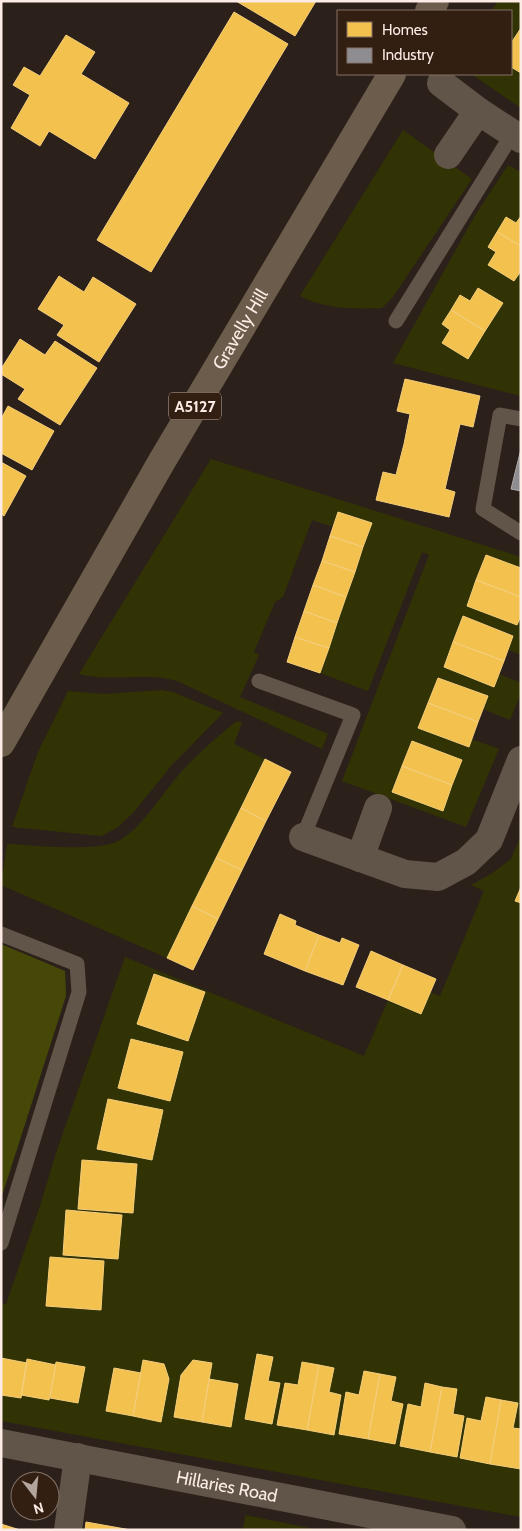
<svg xmlns="http://www.w3.org/2000/svg" width="522" height="1531" viewBox="0 0 522 1531" font-family="Cabin,sans-serif">
<style>
.green{fill:#323304;fill-rule:evenodd}
.forest{fill:#464808}
.homes{fill:#f2c14e;stroke:#f5ce7b}
.industry{fill:#8d8d92;stroke:#aeaaab}
.lines{fill:none;stroke-linecap:round;stroke-linejoin:round}
.lane{stroke:#615549;stroke-width:15}
.street{stroke:#615549;stroke-width:28}
.primary{stroke:#6c5c4b;stroke-width:28}
.labels{text-anchor:middle;dominant-baseline:central;stroke-width:5;stroke-linejoin:round;paint-order:stroke}
.shield{fill:#331e12;stroke:#c0aea6;stroke-width:1}
.shield-label{font-size:16px;font-weight:bold;fill:#fcece5}
.street-label{font-size:18px;fill:#fcece5;stroke:#331e12}
</style>
<rect width="100%" height="100%" fill="#2b201a"/>
<path class="green" d="M 498,1 L 521,1 L 521,108 L 471,74 L 511,74 L 511,11 L 491,11 Z
M 403,130 L 472,179 L 393,297 L 382,308 C 355,309 324,309 300,296 Z
M 508,165 L 521,172 L 521,396 L 393,363 L 474,217 Z
M 211,459 L 521,557 L 521,568 L 486,555 L 467,606 L 517,625 L 521,616 L 521,655 L 508,650 L 513,635 L 463,616 L 444,667 L 494,686 L 499,674 L 521,683 L 521,693 L 510,720 L 483,709 L 488,696 L 438,678 L 418,728 L 468,747 L 472,739 L 499,749 L 466,827 L 342,781 L 429,555 L 422,552 L 368,691 L 320,673 L 371,523 L 338,512 L 333,527 L 312,520 L 283,597 L 275,602 L 254,652 L 259,655 L 240,697 L 328,734 L 322,749 L 177,681 C 143,671 114,683 79,674 ZM 412,741 L 462,760 L 452,785 L 402,766 Z
M 162,690 L 173,692 L 223,713 L 171,766 L 134,812 L 117,828 L 101,836 L 12,827 L 38,752 L 68,691 L 104,694 Z
M 237,721 L 242,723 L 234,744 L 265,759 L 167,958 L 1,885 L 7,844 C 34,845 99,853 120,840 C 143,827 163,792 181,772 C 198,753 217,737 237,721 Z
M 521,835 L 521,1517 L 1,1421 L 1,1303 L 6,1304 L 40,1206 L 56,1153 L 125,957 L 364,1056 L 388,1000 L 430,992 L 440,996 L 484,891 L 471,885 L 491,874 L 511,859 Z
M 245,1515 L 319,1530 L 243,1530 Z"/>
<path class="forest" d="M 1,944 L 65,971 L 66,996 L 1,1199 Z"/>
<path class="homes" d="M 236,1 L 316,1 L 295,36 Z
M 234,12 L 288,44 L 151,272 L 97,240 Z
M 521,28 L 521,73 L 511,67 L 511,43 Z
M 66,35 L 95,52 L 81,74 L 129,103 L 95,159 L 49,131 L 40,146 L 11,128 L 30,95 L 13,85 L 24,67 L 40,76 Z
M 521,216 L 521,246 L 497,232 L 506,217 L 516,223 Z
M 497,232 L 521,246 L 521,271 L 514,281 L 488,265 L 496,252 L 488,247 Z
M 59,276 L 84,292 L 93,277 L 136,304 L 99,362 L 57,335 L 64,325 L 38,309 Z
M 478,288 L 503,303 L 485,331 L 451,310 L 460,295 L 470,301 Z
M 451,310 L 485,331 L 468,359 L 442,343 L 450,330 L 442,324 Z
M 20,339 L 45,355 L 55,341 L 97,368 L 60,425 L 18,399 L 25,389 L 1,374 L 1,369 Z
M 405,379 L 480,396 L 473,427 L 460,424 L 445,489 L 455,492 L 449,517 L 376,500 L 383,472 L 396,475 L 404,444 L 410,414 L 397,411 Z
M 8,406 L 54,431 L 32,470 L 1,453 L 1,419 Z
M 1,462 L 26,476 L 4,516 L 1,514 Z
M 338,512 L 372,523 L 363,547 L 330,536 Z
M 330,536 L 363,547 L 355,572 L 322,561 Z
M 486,555 L 521,568 L 521,597 L 476,580 Z
M 322,561 L 355,572 L 346,597 L 313,585 Z
M 476,580 L 521,597 L 521,616 L 517,625 L 467,606 Z
M 313,585 L 346,597 L 337,623 L 304,611 Z
M 304,611 L 337,623 L 329,648 L 295,637 Z
M 463,616 L 513,636 L 504,661 L 453,642 Z
M 295,637 L 329,648 L 320,673 L 287,662 Z
M 453,642 L 504,661 L 494,687 L 444,667 Z
M 438,678 L 488,696 L 478,722 L 428,703 Z
M 428,703 L 478,722 L 469,747 L 418,728 Z
M 412,741 L 462,760 L 452,785 L 402,766 Z
M 265,759 L 291,772 L 266,821 L 241,808 Z
M 402,766 L 452,785 L 443,811 L 392,792 Z
M 241,808 L 266,821 L 242,870 L 216,858 Z
M 216,858 L 242,870 L 218,919 L 192,906 Z
M 521,887 L 521,903 L 515,901 Z
M 192,906 L 218,919 L 193,970 L 167,958 Z
M 280,914 L 296,921 L 295,925 L 319,935 L 305,971 L 264,954 Z
M 319,935 L 340,943 L 342,938 L 359,945 L 343,985 L 305,971 Z
M 371,951 L 403,965 L 388,1000 L 356,987 Z
M 403,965 L 436,979 L 421,1014 L 388,1000 Z
M 154,974 L 205,992 L 188,1041 L 137,1024 Z
M 131,1039 L 183,1052 L 170,1101 L 118,1088 Z
M 108,1099 L 163,1110 L 152,1160 L 97,1149 Z
M 82,1160 L 137,1164 L 133,1213 L 78,1209 Z
M 66,1210 L 122,1215 L 118,1259 L 63,1255 Z
M 50,1257 L 104,1261 L 101,1310 L 46,1306 Z
M 257,1354 L 273,1357 L 268,1381 L 280,1383 L 272,1424 L 245,1419 Z
M 1,1358 L 27,1363 L 21,1398 L 1,1395 Z
M 27,1359 L 56,1365 L 49,1400 L 21,1395 Z
M 143,1360 L 164,1364 L 169,1379 L 161,1422 L 133,1416 Z
M 193,1360 L 212,1363 L 202,1422 L 174,1417 L 181,1375 Z
M 56,1362 L 85,1367 L 78,1403 L 50,1398 Z
M 302,1362 L 319,1365 L 307,1430 L 277,1425 L 285,1383 L 298,1385 Z
M 319,1365 L 334,1368 L 329,1392 L 341,1395 L 334,1435 L 307,1430 Z
M 114,1368 L 141,1373 L 133,1416 L 106,1411 Z
M 364,1371 L 380,1374 L 368,1439 L 339,1434 L 346,1392 L 359,1395 Z
M 380,1374 L 396,1377 L 391,1401 L 403,1404 L 395,1444 L 368,1439 Z
M 209,1379 L 238,1384 L 231,1427 L 202,1422 Z
M 425,1383 L 442,1387 L 430,1452 L 400,1446 L 408,1404 L 421,1407 Z
M 442,1387 L 457,1389 L 453,1414 L 464,1416 L 457,1457 L 430,1452 Z
M 486,1397 L 501,1400 L 490,1464 L 460,1458 L 467,1418 L 481,1421 Z
M 501,1400 L 518,1403 L 513,1428 L 521,1429 L 521,1469 L 490,1464 Z
M 86,1522 L 131,1530 L 85,1530 Z
M 1,1524 L 20,1530 L 1,1530 Z"/>
<path class="industry" d="M 521,449 L 521,491 L 511,489 Z"/>
<g class="lines">
<path class="lane" d="M 396,321 L 513,133
M 521,419 L 500,415 L 483,509 L 521,533
M 259,681 L 353,715 L 303,837
M 1,934 L 77,964 L 79,992 L 1,1243"/>
<g class="street">
<path d="M 441,83 L 478,111 L 521,139"/>
<path d="M 448,155 L 478,111"/>
<path d="M 303,837 L 405,874 L 438,877 L 466,862 L 489,840 L 521,760"/>
<path d="M 360,858 L 378,808"/>
<path id="s1" d="M 1,1443 L 452,1530"/>
<path d="M 68,1530 L 78,1457"/>
</g>
<g class="primary">
<path d="M 429,11 L 435,1"/>
<path id="s2" d="M 1,743 L 162,461 L 392,74"/>
</g>
</g>
<g class="labels">
<rect class="shield" x="169" y="392.5" width="52" height="27" rx="4"/>
<g class="shield-label">
<text x="195" y="406">A5127</text>
</g>
<g class="street-label">
<text stroke="none"><textPath href="#s2" startOffset="478">Gravelly Hill</textPath></text>
<text stroke="none"><textPath href="#s1" startOffset="230">Hillaries Road</textPath></text>
</g>
</g>
<rect width="522" height="1531" fill="none" stroke="#fcece5" stroke-width="5"/>
<rect x="337" y="10" width="175" height="65" fill="#331e12" stroke="#837066"/>
<rect x="347" y="22" width="25" height="15" fill="#f2c14e" stroke="#837066"/>
<text x="382" y="35" font-size="15" fill="#fcece5">Homes</text>
<rect x="347" y="48" width="25" height="15" fill="#8d8d92" stroke="#837066"/>
<text x="382" y="60" font-size="15" fill="#fcece5">Industry</text>
<g transform="translate(35 1496) rotate(164)"><circle r="24" fill="#331e12" stroke="#837066"/>
<path d="M0-4L9 19L0 12L-9 19Z" fill="#b3a59e"/>
<text y="-8" font-size="14" font-weight="bold" text-anchor="middle" fill="#fcece5">N</text>
</g>
</svg>
